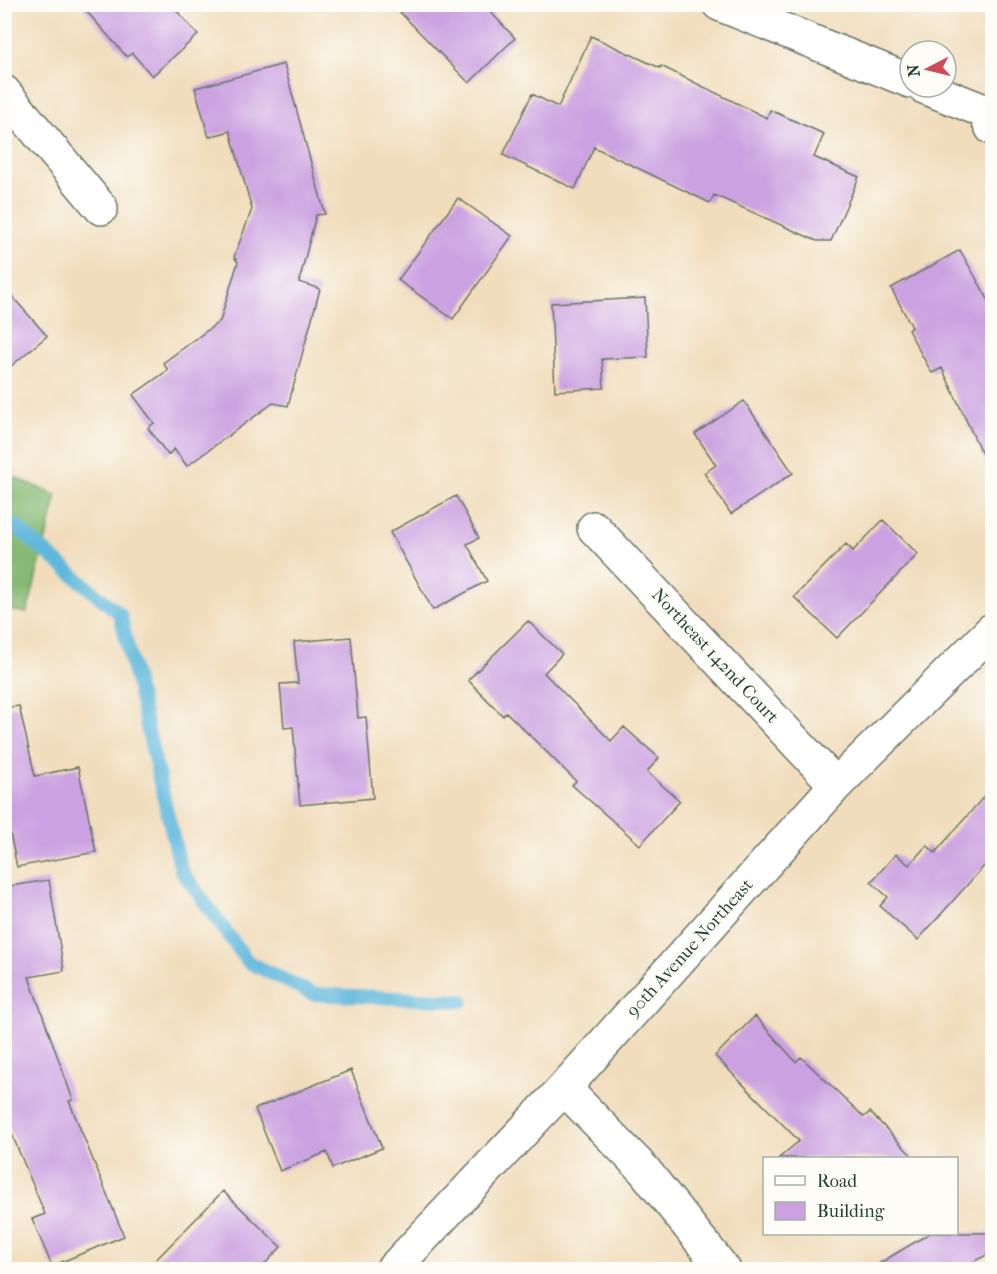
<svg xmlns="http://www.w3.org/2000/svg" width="997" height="1274" viewBox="0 0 997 1274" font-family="'IM FELL French Canon',serif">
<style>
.forest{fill:#86b974;stroke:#527b54;stroke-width:1.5}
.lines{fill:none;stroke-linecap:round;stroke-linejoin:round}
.stream{stroke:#5eb8dc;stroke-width:14}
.building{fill:#cba1e1}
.minor-casing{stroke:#687564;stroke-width:36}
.minor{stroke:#fff;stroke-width:33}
.labels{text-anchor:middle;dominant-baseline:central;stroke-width:6;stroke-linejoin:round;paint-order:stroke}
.street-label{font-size:18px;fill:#1f3d34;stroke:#fdfcf7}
</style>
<rect width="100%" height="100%" fill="#fdfcf7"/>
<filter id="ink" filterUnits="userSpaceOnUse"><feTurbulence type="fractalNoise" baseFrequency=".0167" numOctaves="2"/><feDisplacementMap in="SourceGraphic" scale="12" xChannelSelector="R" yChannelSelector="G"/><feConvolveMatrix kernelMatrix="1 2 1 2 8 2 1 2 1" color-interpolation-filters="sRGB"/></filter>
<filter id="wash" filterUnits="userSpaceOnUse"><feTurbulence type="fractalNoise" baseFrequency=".008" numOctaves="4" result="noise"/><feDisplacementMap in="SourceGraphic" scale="24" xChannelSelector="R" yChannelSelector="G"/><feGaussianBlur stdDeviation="1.35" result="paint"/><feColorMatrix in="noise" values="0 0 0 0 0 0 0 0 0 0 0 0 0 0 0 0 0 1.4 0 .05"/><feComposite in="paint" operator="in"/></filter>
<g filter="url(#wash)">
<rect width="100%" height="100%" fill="#f1ddbc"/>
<path class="forest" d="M 5,473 L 57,496 L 27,613 L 5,609 Z"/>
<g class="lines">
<path class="stream" d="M 4,521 L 10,522 L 120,614 L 181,870 L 248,962 L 313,994 L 462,1001"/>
</g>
<g id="blocks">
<path class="building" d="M 80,4 L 171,4 L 198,35 L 152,76 L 132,53 L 127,57 Z
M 392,4 L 483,4 L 515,38 L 469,83 Z
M 591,36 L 660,68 L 661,66 L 767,118 L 770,110 L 824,134 L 814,157 L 859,177 L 831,241 L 817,241 L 714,195 L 710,203 L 594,147 L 575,189 L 503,155 L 532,94 L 558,107 Z
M 284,64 L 325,214 L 316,215 L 299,282 L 320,289 L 288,406 L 273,403 L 187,466 L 174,449 L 168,455 L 148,428 L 154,423 L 133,395 L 168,370 L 163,363 L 220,321 L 238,262 L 234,257 L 252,209 L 230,131 L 209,137 L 195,88 Z
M 458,198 L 512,236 L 453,319 L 398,280 Z
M 960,250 L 993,308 L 993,478 L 942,368 L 932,373 L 908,330 L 912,327 L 891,288 Z
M 4,287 L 47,336 L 4,372 Z
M 645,298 L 648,357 L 602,359 L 604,388 L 555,391 L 551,303 Z
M 744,401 L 793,473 L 731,514 L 704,473 L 716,465 L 695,434 Z
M 456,496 L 479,538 L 467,544 L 487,581 L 433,610 L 390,532 Z
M 883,520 L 918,554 L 837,638 L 794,597 L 846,544 L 853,551 Z
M 528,621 L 562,654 L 544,673 L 611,741 L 624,727 L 659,758 L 647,772 L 680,801 L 640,845 L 572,785 L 576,781 L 506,712 L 503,716 L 468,680 Z
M 351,637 L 358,718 L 366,717 L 373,798 L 300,805 L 293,727 L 284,728 L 280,684 L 298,683 L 294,642 Z
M 19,706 L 35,776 L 78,767 L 96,852 L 17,867 L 4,804 L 4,708 Z
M 993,786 L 993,856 L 918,940 L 880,906 L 888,897 L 871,882 L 896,854 L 909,865 L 927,845 L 935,853 Z
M 49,880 L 64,971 L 29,977 L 73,1100 L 69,1101 L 124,1236 L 52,1266 L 32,1219 L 45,1214 L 4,1115 L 4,887 Z
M 755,1016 L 796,1062 L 801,1057 L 864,1117 L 870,1112 L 914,1158 L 779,1158 L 799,1141 L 715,1056 Z
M 351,1070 L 382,1148 L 333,1168 L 327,1152 L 280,1171 L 255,1109 Z
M 223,1191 L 281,1247 L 260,1269 L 147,1269 Z
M 930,1233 L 993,1233 L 993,1252 L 958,1269 L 870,1269 Z"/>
</g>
</g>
<g filter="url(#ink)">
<use href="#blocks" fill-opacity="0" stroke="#687564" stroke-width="1.5"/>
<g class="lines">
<g class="minor-casing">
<path id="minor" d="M 719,4 L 910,81
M 924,87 L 984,111 L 992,128
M 4,92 L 101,208
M 594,528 L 836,785
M 564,1088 L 644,1170 L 724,1270
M 392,1270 L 564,1088 L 836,785 L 992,630"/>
</g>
<use href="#minor" class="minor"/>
</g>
</g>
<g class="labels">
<g class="street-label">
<text transform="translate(715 656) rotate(47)">Northeast 142nd Court</text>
<text transform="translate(690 948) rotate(-48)">90th Avenue Northeast</text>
</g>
</g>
<rect width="997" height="1274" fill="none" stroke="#fdfcf7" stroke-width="24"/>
<rect x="763" y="1157" width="195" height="78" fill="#fdfcf7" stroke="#a4b0a9" stroke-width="1.5"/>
<rect x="775" y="1176" width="30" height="9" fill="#ffffff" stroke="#a4b0a9" stroke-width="1.5"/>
<text x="817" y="1187" font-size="18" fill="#1f3d34">Road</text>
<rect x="775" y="1202" width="30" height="18" fill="#cba1e1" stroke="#a4b0a9" stroke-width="1.5"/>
<text x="817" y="1217" font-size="18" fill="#1f3d34">Building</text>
<g transform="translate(928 69) rotate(263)"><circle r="28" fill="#fdfcf7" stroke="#a4b0a9" stroke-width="1.5"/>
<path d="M0-4.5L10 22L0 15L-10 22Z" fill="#d1495b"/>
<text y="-9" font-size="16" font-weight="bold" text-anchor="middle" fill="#1f3d34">N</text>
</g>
</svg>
